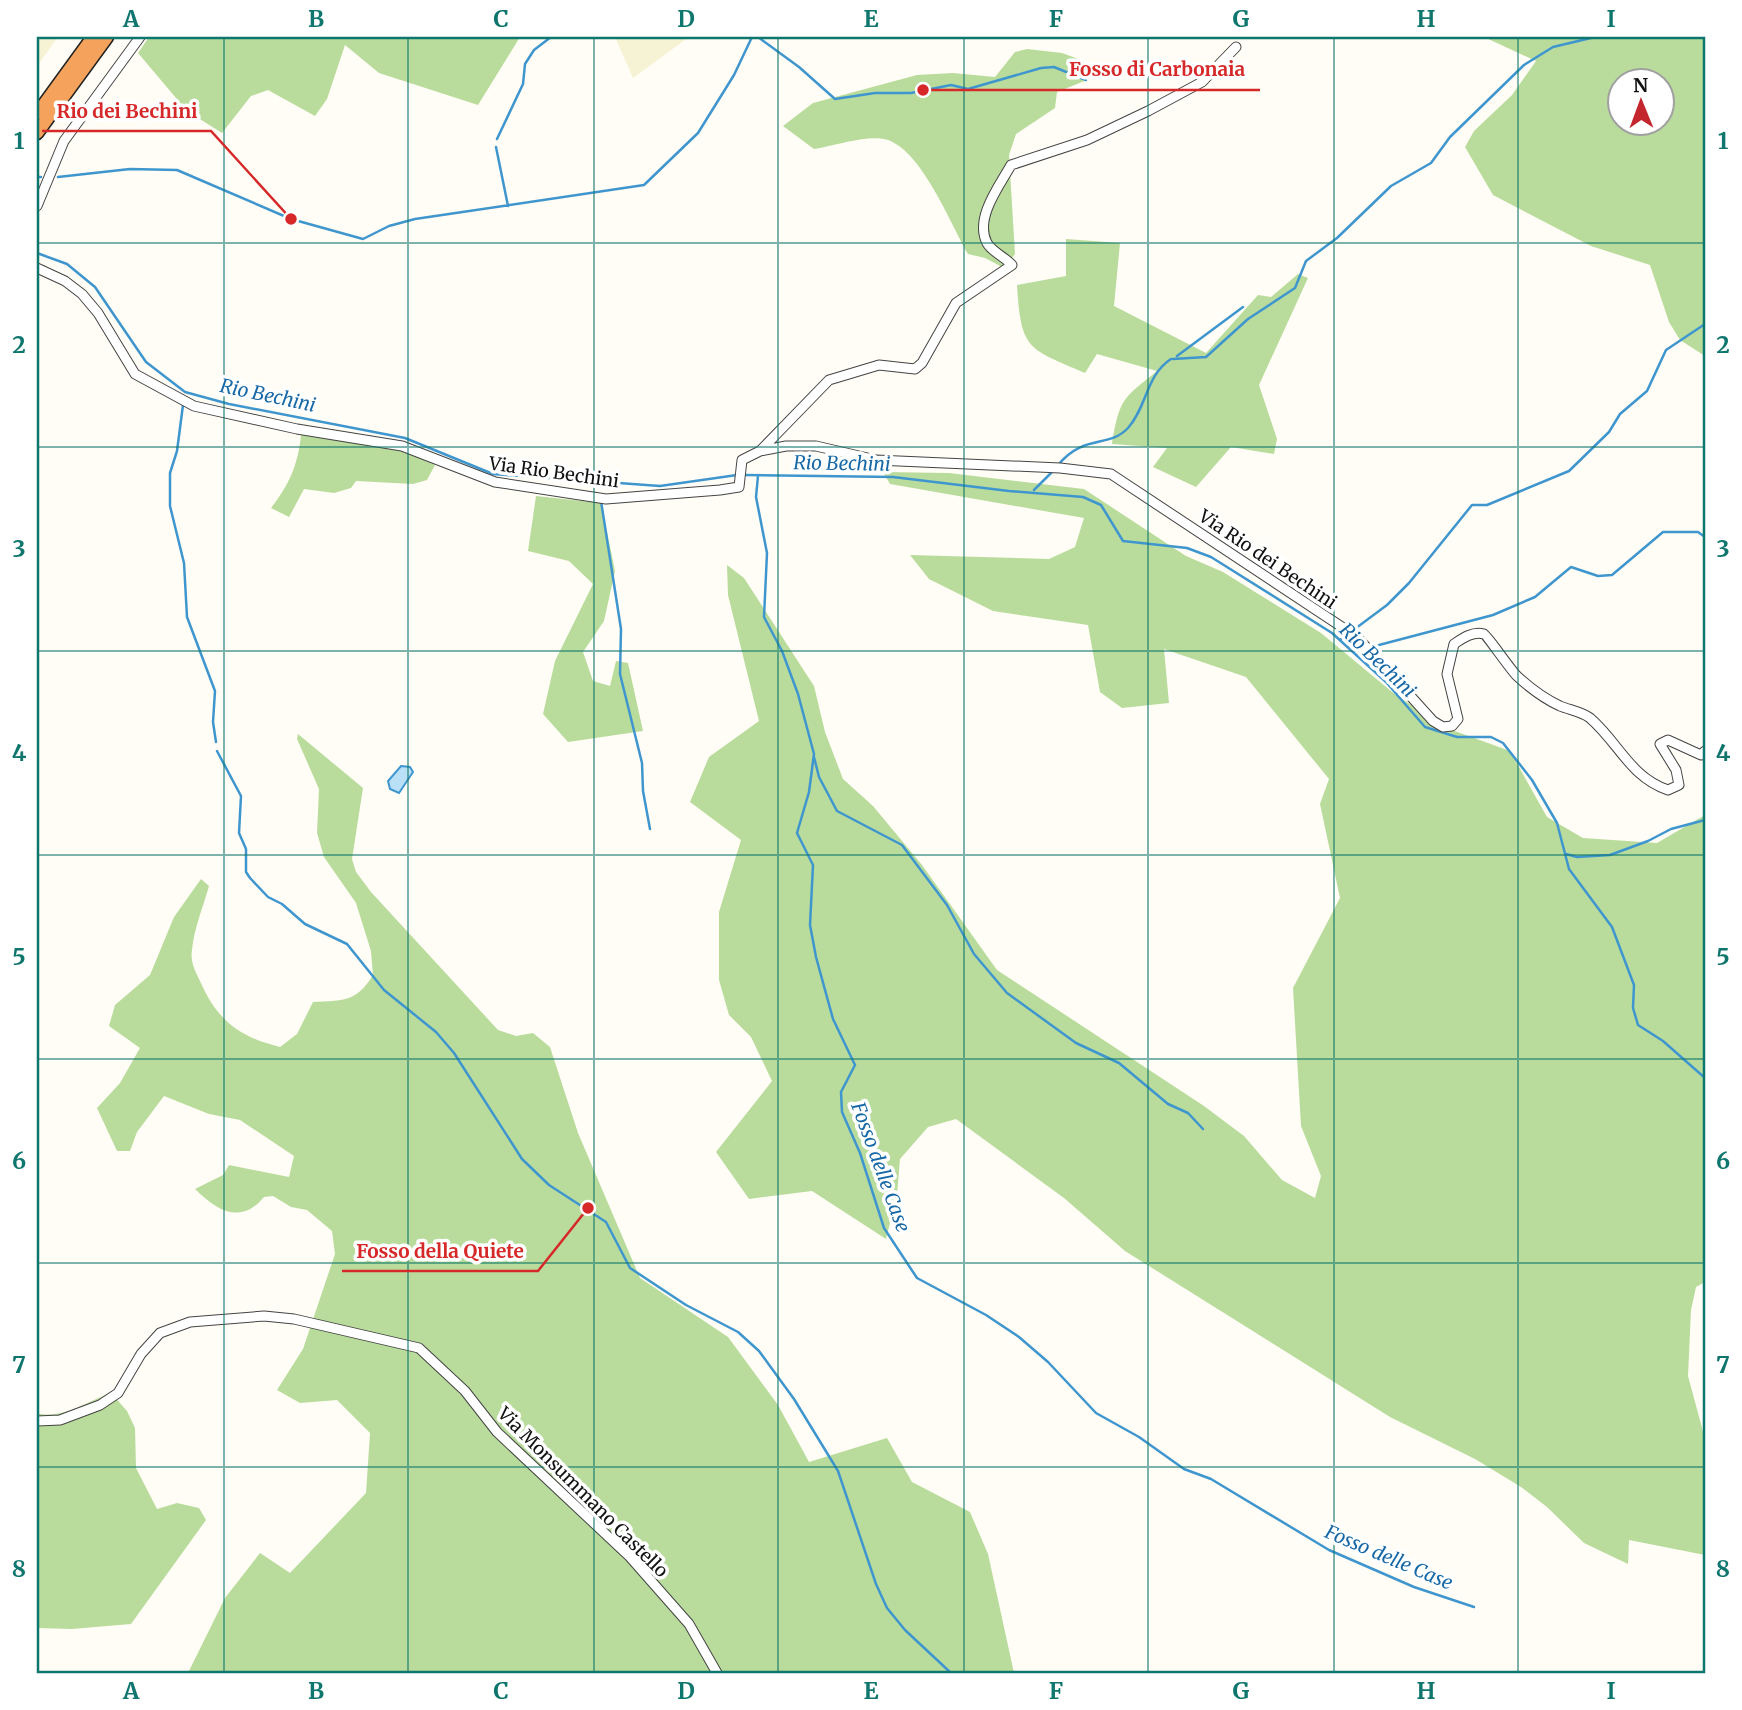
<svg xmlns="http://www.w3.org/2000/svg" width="1742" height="1710" viewBox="0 0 1742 1710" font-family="Merriweather,serif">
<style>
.farmland{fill:#f6f3d4}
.forest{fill:#b9dc9c;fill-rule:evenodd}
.water{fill:#b9e0f7;stroke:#3f96cf;stroke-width:2}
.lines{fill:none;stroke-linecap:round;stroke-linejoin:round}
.stream{stroke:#3f96cf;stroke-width:2.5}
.minor-casing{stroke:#444;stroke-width:11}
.highway-casing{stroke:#222;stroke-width:15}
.minor{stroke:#fff;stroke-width:9}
.highway{stroke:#f5a25d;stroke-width:12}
.grid{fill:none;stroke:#0f766e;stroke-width:2;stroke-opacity:0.55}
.labels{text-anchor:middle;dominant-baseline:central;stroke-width:7;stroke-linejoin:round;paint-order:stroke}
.street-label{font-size:18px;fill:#111;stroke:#fff}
.water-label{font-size:19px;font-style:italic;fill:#1768a6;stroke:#fff}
.leader{fill:none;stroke:#d62828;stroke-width:2.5}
.callout-dot{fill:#d62828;stroke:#fff;stroke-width:2.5}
.callout-label{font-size:19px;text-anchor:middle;font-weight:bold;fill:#d62828;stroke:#fff;stroke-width:7;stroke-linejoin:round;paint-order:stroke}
.neatline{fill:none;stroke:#0f766e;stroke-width:2.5}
.grid-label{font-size:23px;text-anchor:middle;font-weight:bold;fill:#0f766e}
</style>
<rect width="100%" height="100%" fill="#fffdf5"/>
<path class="farmland" d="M 37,37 L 58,37 L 37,66 Z
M 615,37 L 689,37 L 633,78 Z"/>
<path class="forest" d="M 149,37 L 520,37 L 478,105 L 379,73 L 345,45 L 327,99 L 315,116 L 268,90 L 251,96 L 222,133 L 187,111 L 138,53 Z
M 1484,37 L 1705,37 L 1705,356 L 1680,340 L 1669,322 L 1650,265 L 1591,246 L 1493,195 L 1465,147 L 1474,131 L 1512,95 L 1536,61 ZM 1662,80 L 1662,122 L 1620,122 L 1620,80 Z
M 1027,49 L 1062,53 L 1084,61 L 1087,80 L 1057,92 L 1055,108 L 1016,134 L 1009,155 L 1015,254 L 1004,268 L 985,258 L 968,254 C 950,223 920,146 884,139 C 867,135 832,146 814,149 L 783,126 L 813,103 L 917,75 L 953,73 L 995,77 L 1015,52 Z
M 1066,239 L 1120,243 L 1114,306 L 1206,353 L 1258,295 L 1271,297 L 1298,274 L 1308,278 L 1259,385 L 1277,439 L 1274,454 L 1231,447 L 1196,487 L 1153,467 L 1167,448 L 1112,444 C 1120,397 1123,399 1157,371 L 1097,354 L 1085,373 C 1028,348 1021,351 1017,285 L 1066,276 Z
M 301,435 L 397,448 L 435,465 L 427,480 L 413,484 L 356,481 L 351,488 L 334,493 L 304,489 L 289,517 L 271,508 C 289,485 298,465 301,435 Z
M 883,472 L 949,473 L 1084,489 L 1186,556 L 1223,572 L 1321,633 L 1397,696 L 1452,730 L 1510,751 L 1547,817 L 1583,838 L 1657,843 L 1705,815 L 1705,1282 L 1696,1287 L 1691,1310 L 1688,1376 L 1705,1439 L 1705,1555 L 1629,1540 L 1628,1564 L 1584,1543 L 1547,1507 L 1521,1487 L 1475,1459 L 1390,1417 L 1125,1251 L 1064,1198 L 956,1119 L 928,1127 L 900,1159 L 897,1195 L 886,1239 L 812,1191 L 749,1199 L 716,1152 L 772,1081 L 751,1037 L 729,1015 L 719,980 L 719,912 L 741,840 L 690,802 L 709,757 L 759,721 L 728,595 L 727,565 L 744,578 L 814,686 L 825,732 L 843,779 L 873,806 L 922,865 L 997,970 L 1204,1106 L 1244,1136 L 1282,1180 L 1315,1198 L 1321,1176 L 1301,1126 L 1293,988 L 1340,898 L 1320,804 L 1329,779 L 1246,677 L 1164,649 L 1169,703 L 1122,708 L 1100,692 L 1088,625 L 993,611 L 929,579 L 910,555 L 1049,559 L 1075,547 L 1084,518 L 890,484 Z
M 536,496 L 601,503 L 615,571 L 604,621 L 583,652 L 593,681 L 610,686 L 616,661 L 628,663 L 643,731 L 568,742 L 543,714 L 555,661 L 593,584 L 569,561 L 528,551 Z
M 298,734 L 363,788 L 352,859 L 356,872 L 371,892 L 498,1030 L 516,1036 L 533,1033 L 550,1047 L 578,1133 L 640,1278 L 728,1337 L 778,1405 L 809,1462 L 887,1438 L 912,1482 L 970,1512 L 988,1554 L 1014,1673 L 188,1673 L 225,1598 L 260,1553 L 290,1573 L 366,1493 L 370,1433 L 337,1400 L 300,1403 L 277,1390 L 303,1349 L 335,1254 L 332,1231 L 307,1210 L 291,1207 L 273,1196 L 264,1197 C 241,1225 217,1211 195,1189 L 223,1175 L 229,1165 L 289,1177 L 294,1156 L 240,1120 L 209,1114 L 164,1096 L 137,1132 L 130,1151 L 117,1151 L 97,1108 L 120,1083 L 140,1048 L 109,1026 L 115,1005 L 150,975 L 174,917 L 201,879 L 209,886 C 203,907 194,929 192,950 C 190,961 195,971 200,981 C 217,1020 239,1037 280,1047 L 297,1034 L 313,1002 C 343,1000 356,1003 373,975 L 371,951 L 356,903 L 324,857 L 317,833 L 319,789 L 297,739 Z
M 111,1393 L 127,1411 L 135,1428 L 136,1468 L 157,1509 L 177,1503 L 199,1508 L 206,1520 L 131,1624 L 72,1629 L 37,1628 L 37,1413 C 63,1420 87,1401 111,1393 Z"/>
<path class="water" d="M 401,766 L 410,767 L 413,772 L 399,793 L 390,789 L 388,781 Z"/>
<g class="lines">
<path class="stream" d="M 758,37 L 799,67 L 835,99 L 875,93 L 911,93 L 951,85 L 968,89 L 1041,68 L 1054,67 L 1086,80
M 497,139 L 523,84 L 525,64 L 534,50 L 551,37
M 496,147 L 508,206
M 37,177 L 41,177
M 58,177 L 130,169 L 177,170 L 291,219 L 363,239 L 389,226 L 415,219 L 644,185 L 698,133 L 734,75 L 752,37
M 37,253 L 67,264 L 95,287 L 146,362 L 185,392 L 229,404 L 405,438 L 493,474 L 660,486 L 737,475
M 1177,356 L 1243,307
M 1173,359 L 1206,357 L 1248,319 L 1295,288 L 1306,261 L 1337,238 L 1391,186 L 1431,163 L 1450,137 L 1524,65 L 1553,47 L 1595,37
M 183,405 L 177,451 L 170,473 L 170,506 L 184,563 L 187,617 L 215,691 L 213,722 L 216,742
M 1058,465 C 1085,433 1108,449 1128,428 C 1147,407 1146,375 1171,359
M 744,475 L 893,477 L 1009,491 L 1083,497 L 1101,505 L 1123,541 L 1187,548 L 1211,557 L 1332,633 L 1386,682 L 1425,727 L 1457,737 L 1491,737 L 1503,743 L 1532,780 L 1557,823 L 1569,869 L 1612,927 L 1634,985 L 1633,1008 L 1638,1025 L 1663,1041 L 1705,1078
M 758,476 L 756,497 L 767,553 L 764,617 L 782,651 L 798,694 L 814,754 L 809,792 L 797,833 L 813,865 L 810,925 L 816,957 L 833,1019 L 855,1065 L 841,1092 L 842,1112 L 860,1153 L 884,1228 L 917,1278 L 986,1315 L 1019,1337 L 1048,1362 L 1096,1413 L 1139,1437 L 1184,1469 L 1211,1479 L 1329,1550 L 1414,1587 L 1474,1607
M 1034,490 L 1054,470
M 601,501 L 621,629 L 620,674 L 642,763 L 643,791 L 650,829
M 1340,640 L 1387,605 L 1409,583 L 1472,505 L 1487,505 L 1569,471 L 1609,432 L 1620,414 L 1647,391 L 1666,350 L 1705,324
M 1360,658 L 1379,645 L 1493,615 L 1535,597 L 1571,567 L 1598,576 L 1612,575 L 1663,532 L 1698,532 L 1705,537
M 217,751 L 241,796 L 239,833 L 246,849 L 246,872 L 250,878 L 268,897 L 282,904 L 305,924 L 347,944 L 384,990 L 436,1032 L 454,1053 L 522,1159 L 549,1185 L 606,1222 L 630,1268 L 686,1305 L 738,1332 L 759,1351 L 794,1399 L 838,1471 L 876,1584 L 887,1608 L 905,1630 L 951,1673
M 814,757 L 819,777 L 837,811 L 902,845 L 947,905 L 974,954 L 1007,993 L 1076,1043 L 1119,1063 L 1168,1104 L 1188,1113 L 1203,1129
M 1566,854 L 1577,857 L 1610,855 L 1648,841 L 1671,829 L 1705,820"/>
<g class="minor-casing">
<path id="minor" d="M 37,206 L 64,141 L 140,37
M 37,268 L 65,281 L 82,294 L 98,313 L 135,374 L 194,406 L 297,429 L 402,446 L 495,482 L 606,499 L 720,490 L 739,487 L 742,460 L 760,451 L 786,446 L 816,446 L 876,460 L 1060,468 L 1111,474 L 1357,637 L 1433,721 L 1443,727 L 1452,726 L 1458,719 L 1447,674 L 1454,644 C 1463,638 1473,631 1484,634 C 1487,635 1509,668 1517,676 C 1531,689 1543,698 1560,706 C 1570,710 1582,712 1590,718 C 1619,743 1630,777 1668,790 L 1679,785 L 1676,770 L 1660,744 L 1668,740 L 1701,755 L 1705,751
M 760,451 L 829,380 L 879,365 L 915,369 L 922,363 L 956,303 L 1012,265 C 1005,257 992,252 987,243 C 974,218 1000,185 1011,165 L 1087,140 L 1148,111 L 1202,82 L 1236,47
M 37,1421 L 60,1420 L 100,1405 L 118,1393 L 141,1354 L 160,1333 L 190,1322 L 264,1316 L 294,1319 L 419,1348 L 465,1391 L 497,1432 L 630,1557 L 689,1624 L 717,1673"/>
</g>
<g class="highway-casing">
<path id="highway" d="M 37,114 L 93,37
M 37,133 L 107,37"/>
</g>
<use href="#minor" class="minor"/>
<use href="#highway" class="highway"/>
</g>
<path class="grid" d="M 224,37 L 224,1673M 408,37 L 408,1673M 594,37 L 594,1673M 778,37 L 778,1673M 964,37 L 964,1673M 1148,37 L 1148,1673M 1334,37 L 1334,1673M 1518,37 L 1518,1673M 37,243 L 1705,243M 37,447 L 1705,447M 37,651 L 1705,651M 37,855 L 1705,855M 37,1059 L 1705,1059M 37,1263 L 1705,1263M 37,1467 L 1705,1467"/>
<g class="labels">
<g class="street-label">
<text transform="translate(554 472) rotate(8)">Via Rio Bechini</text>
<text transform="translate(1268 559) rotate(34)">Via Rio dei Bechini</text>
<text transform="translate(583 1492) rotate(45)">Via Monsummano Castello</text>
</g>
<g class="water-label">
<text transform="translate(268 395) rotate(12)">Rio Bechini</text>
<text transform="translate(842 463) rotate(1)">Rio Bechini</text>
<text transform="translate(1378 660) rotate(44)">Rio Bechini</text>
<text transform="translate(881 1167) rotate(70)">Fosso delle Case</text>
<text transform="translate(1389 1557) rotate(23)">Fosso delle Case</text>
</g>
</g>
<path class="leader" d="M923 90L1055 90H1260M291 219L211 131H42M588 1208L538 1271H342"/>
<g class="callout-dot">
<circle cx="923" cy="90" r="7"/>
<circle cx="291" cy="219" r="7"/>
<circle cx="588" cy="1208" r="7"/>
</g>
<g class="callout-label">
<text x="1157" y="76">Fosso di Carbonaia</text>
<text x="127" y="118">Rio dei Bechini</text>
<text x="440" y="1258">Fosso della Quiete</text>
</g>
<rect width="1742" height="1710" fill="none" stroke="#ffffff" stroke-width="77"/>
<g transform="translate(1641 102) rotate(359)"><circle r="33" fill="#ffffff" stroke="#a0a0a0" stroke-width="2"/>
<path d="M0-5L12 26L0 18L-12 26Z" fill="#c4262e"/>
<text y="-10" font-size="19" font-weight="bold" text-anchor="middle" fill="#111111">N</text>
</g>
<rect x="38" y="38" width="1666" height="1634" class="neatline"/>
<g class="grid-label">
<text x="131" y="27">A</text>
<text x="316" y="27">B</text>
<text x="501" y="27">C</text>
<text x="686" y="27">D</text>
<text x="871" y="27">E</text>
<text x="1056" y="27">F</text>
<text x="1241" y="27">G</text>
<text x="1426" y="27">H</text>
<text x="1611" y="27">I</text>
<text x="19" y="149">1</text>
<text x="1723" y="149">1</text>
<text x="19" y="353">2</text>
<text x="1723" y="353">2</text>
<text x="19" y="557">3</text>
<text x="1723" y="557">3</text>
<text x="19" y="761">4</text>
<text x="1723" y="761">4</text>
<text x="19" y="965">5</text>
<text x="1723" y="965">5</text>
<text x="19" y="1169">6</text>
<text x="1723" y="1169">6</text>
<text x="19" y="1373">7</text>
<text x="1723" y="1373">7</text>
<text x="19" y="1577">8</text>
<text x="1723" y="1577">8</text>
<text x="131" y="1699">A</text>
<text x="316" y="1699">B</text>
<text x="501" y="1699">C</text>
<text x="686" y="1699">D</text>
<text x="871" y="1699">E</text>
<text x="1056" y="1699">F</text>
<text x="1241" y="1699">G</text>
<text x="1426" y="1699">H</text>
<text x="1611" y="1699">I</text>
</g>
</svg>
